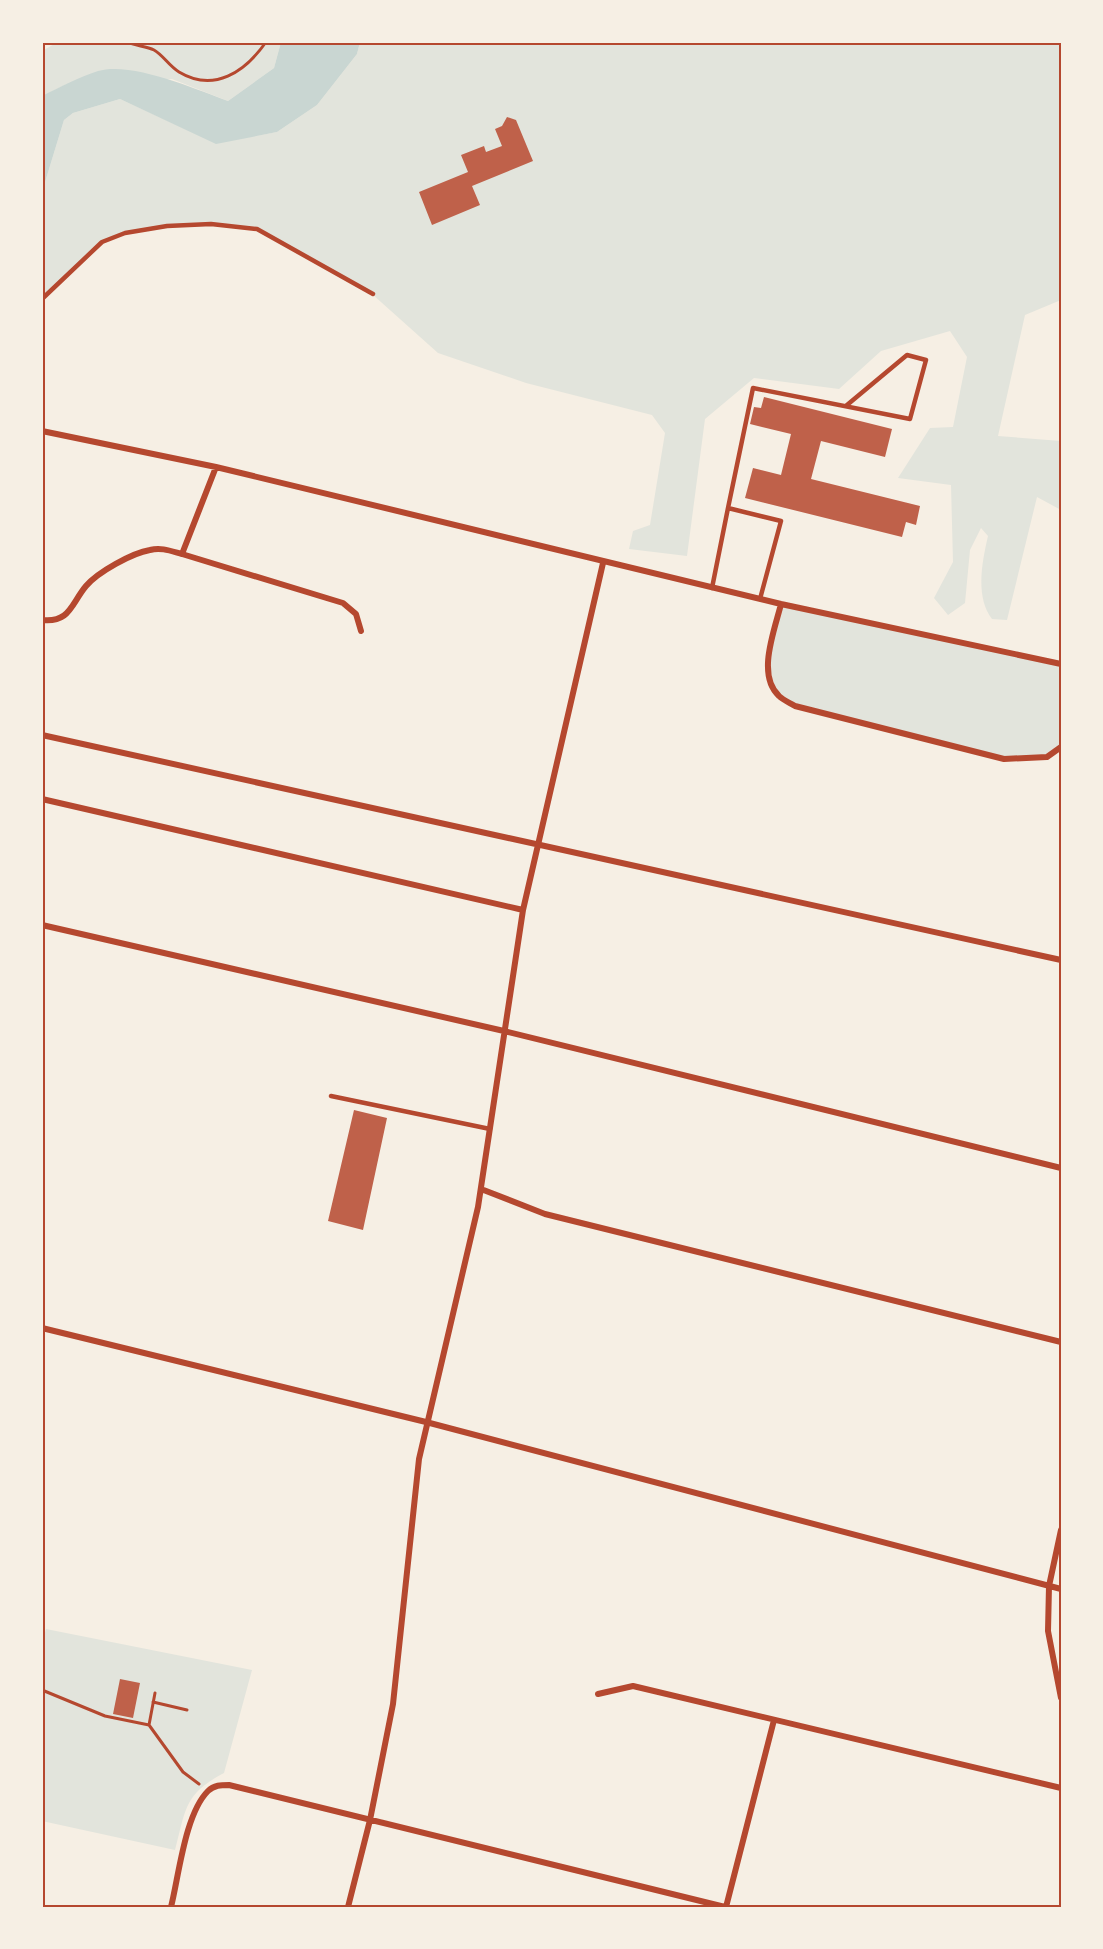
<svg xmlns="http://www.w3.org/2000/svg" width="1103" height="1949" viewBox="0 0 1103 1949" font-family="'IBM Plex Sans',sans-serif">
<style>
.green{fill:#e2e4dc}
.water{fill:#c9d6d2}
.building{fill:#bf614a}
.lines{fill:none;stroke-linecap:round;stroke-linejoin:round}
.path{stroke:#b5482f;stroke-width:3}
.service{stroke:#b5482f;stroke-width:4.5}
.minor{stroke:#b5482f;stroke-width:6}
.neatline{fill:none;stroke:#b5482f;stroke-width:2}
</style>
<rect width="100%" height="100%" fill="#f6efe4"/>
<path class="green" d="M 58,42 L 281,42 L 274,68 L 228,101 L 172,79 L 67,84 L 42,96 L 42,51 Z
M 360,42 L 1061,42 L 1061,300 L 1025,315 L 998,436 L 1061,441 L 1061,510 L 1037,497 L 1007,620 L 992,619 C 975,597 982,562 988,536 L 981,528 L 970,550 L 965,603 L 948,615 L 934,598 L 953,562 L 951,485 L 898,478 L 930,428 L 953,427 L 967,357 L 950,331 L 881,351 L 839,389 L 754,378 L 705,419 L 687,556 L 629,549 L 633,531 L 650,525 L 665,433 L 652,415 L 526,383 L 438,353 L 372,294 L 258,229 L 212,223 L 128,232 L 99,244 L 42,299 L 42,192 L 64,120 L 73,113 L 120,99 L 216,143 L 277,132 L 317,105 L 357,54 Z
M 781,604 L 1061,664 L 1061,747 L 1047,757 L 1004,759 L 814,712 L 778,696 L 768,665 Z
M 46,1629 L 252,1670 L 224,1773 C 184,1794 186,1809 175,1850 L 42,1821 L 42,1644 Z"/>
<path class="water" d="M 281,42 L 360,42 L 357,54 L 317,105 L 277,132 L 216,144 L 120,99 L 73,113 L 64,120 L 42,192 L 42,96 C 60,87 79,77 98,71 C 131,61 196,89 228,101 L 274,68 Z"/>
<path class="building" d="M 507,117 L 516,120 L 533,161 L 472,186 L 480,205 L 432,225 L 419,192 L 468,172 L 461,155 L 484,146 L 486,152 L 502,146 L 495,129 L 502,126 Z
M 764,397 L 892,429 L 885,457 L 821,441 L 811,479 L 920,506 L 916,525 L 906,522 L 902,537 L 745,498 L 753,468 L 781,475 L 791,434 L 750,424 L 754,407 L 761,408 Z
M 354,1110 L 387,1118 L 363,1230 L 328,1221 Z
M 120,1679 L 140,1683 L 133,1718 L 113,1714 Z"/>
<g class="lines">
<path class="path" d="M 127,42 C 135,46 146,46 154,50 C 163,55 169,66 179,72 C 214,93 245,72 266,42
M 42,1690 L 105,1716 L 149,1725
M 155,1693 L 149,1725 L 183,1772 L 199,1784
M 153,1702 L 187,1710"/>
<path class="service" d="M 42,299 L 102,242 L 125,233 L 167,226 L 211,224 L 257,229 L 373,294
M 728,508 L 753,388 L 910,419 L 926,360 L 907,355 L 847,405
M 712,588 L 728,508 L 781,521 L 760,599
M 331,1096 L 490,1129"/>
<path class="minor" d="M 42,431 L 216,467 L 781,604 L 1061,664
M 216,467 L 182,554 L 343,603 L 356,614 L 361,631
M 781,604 C 775,629 756,675 779,696 C 783,700 790,703 795,706 L 1004,759 L 1047,757 L 1061,747
M 42,620 C 70,623 71,604 86,586 C 98,572 132,553 150,550 C 161,547 171,551 182,554
M 42,735 L 1061,960
M 42,799 L 523,910
M 42,925 L 504,1031 L 1061,1168
M 481,1189 L 545,1214 L 1061,1342
M 42,1328 L 426,1422 L 1061,1589
M 1061,1530 L 1049,1586 L 1048,1631 L 1061,1698
M 598,1694 L 633,1686 L 1061,1788
M 171,1907 C 179,1875 185,1814 208,1791 C 214,1785 221,1785 229,1785 L 725,1907
M 348,1907 L 370,1820 L 393,1704 L 419,1459 L 478,1207 L 523,910 L 603,563
M 726,1907 L 774,1720"/>
</g>
<rect width="1103" height="1949" fill="none" stroke="#f6efe4" stroke-width="87"/>
<rect x="44" y="44" width="1016" height="1862" class="neatline"/>
</svg>
